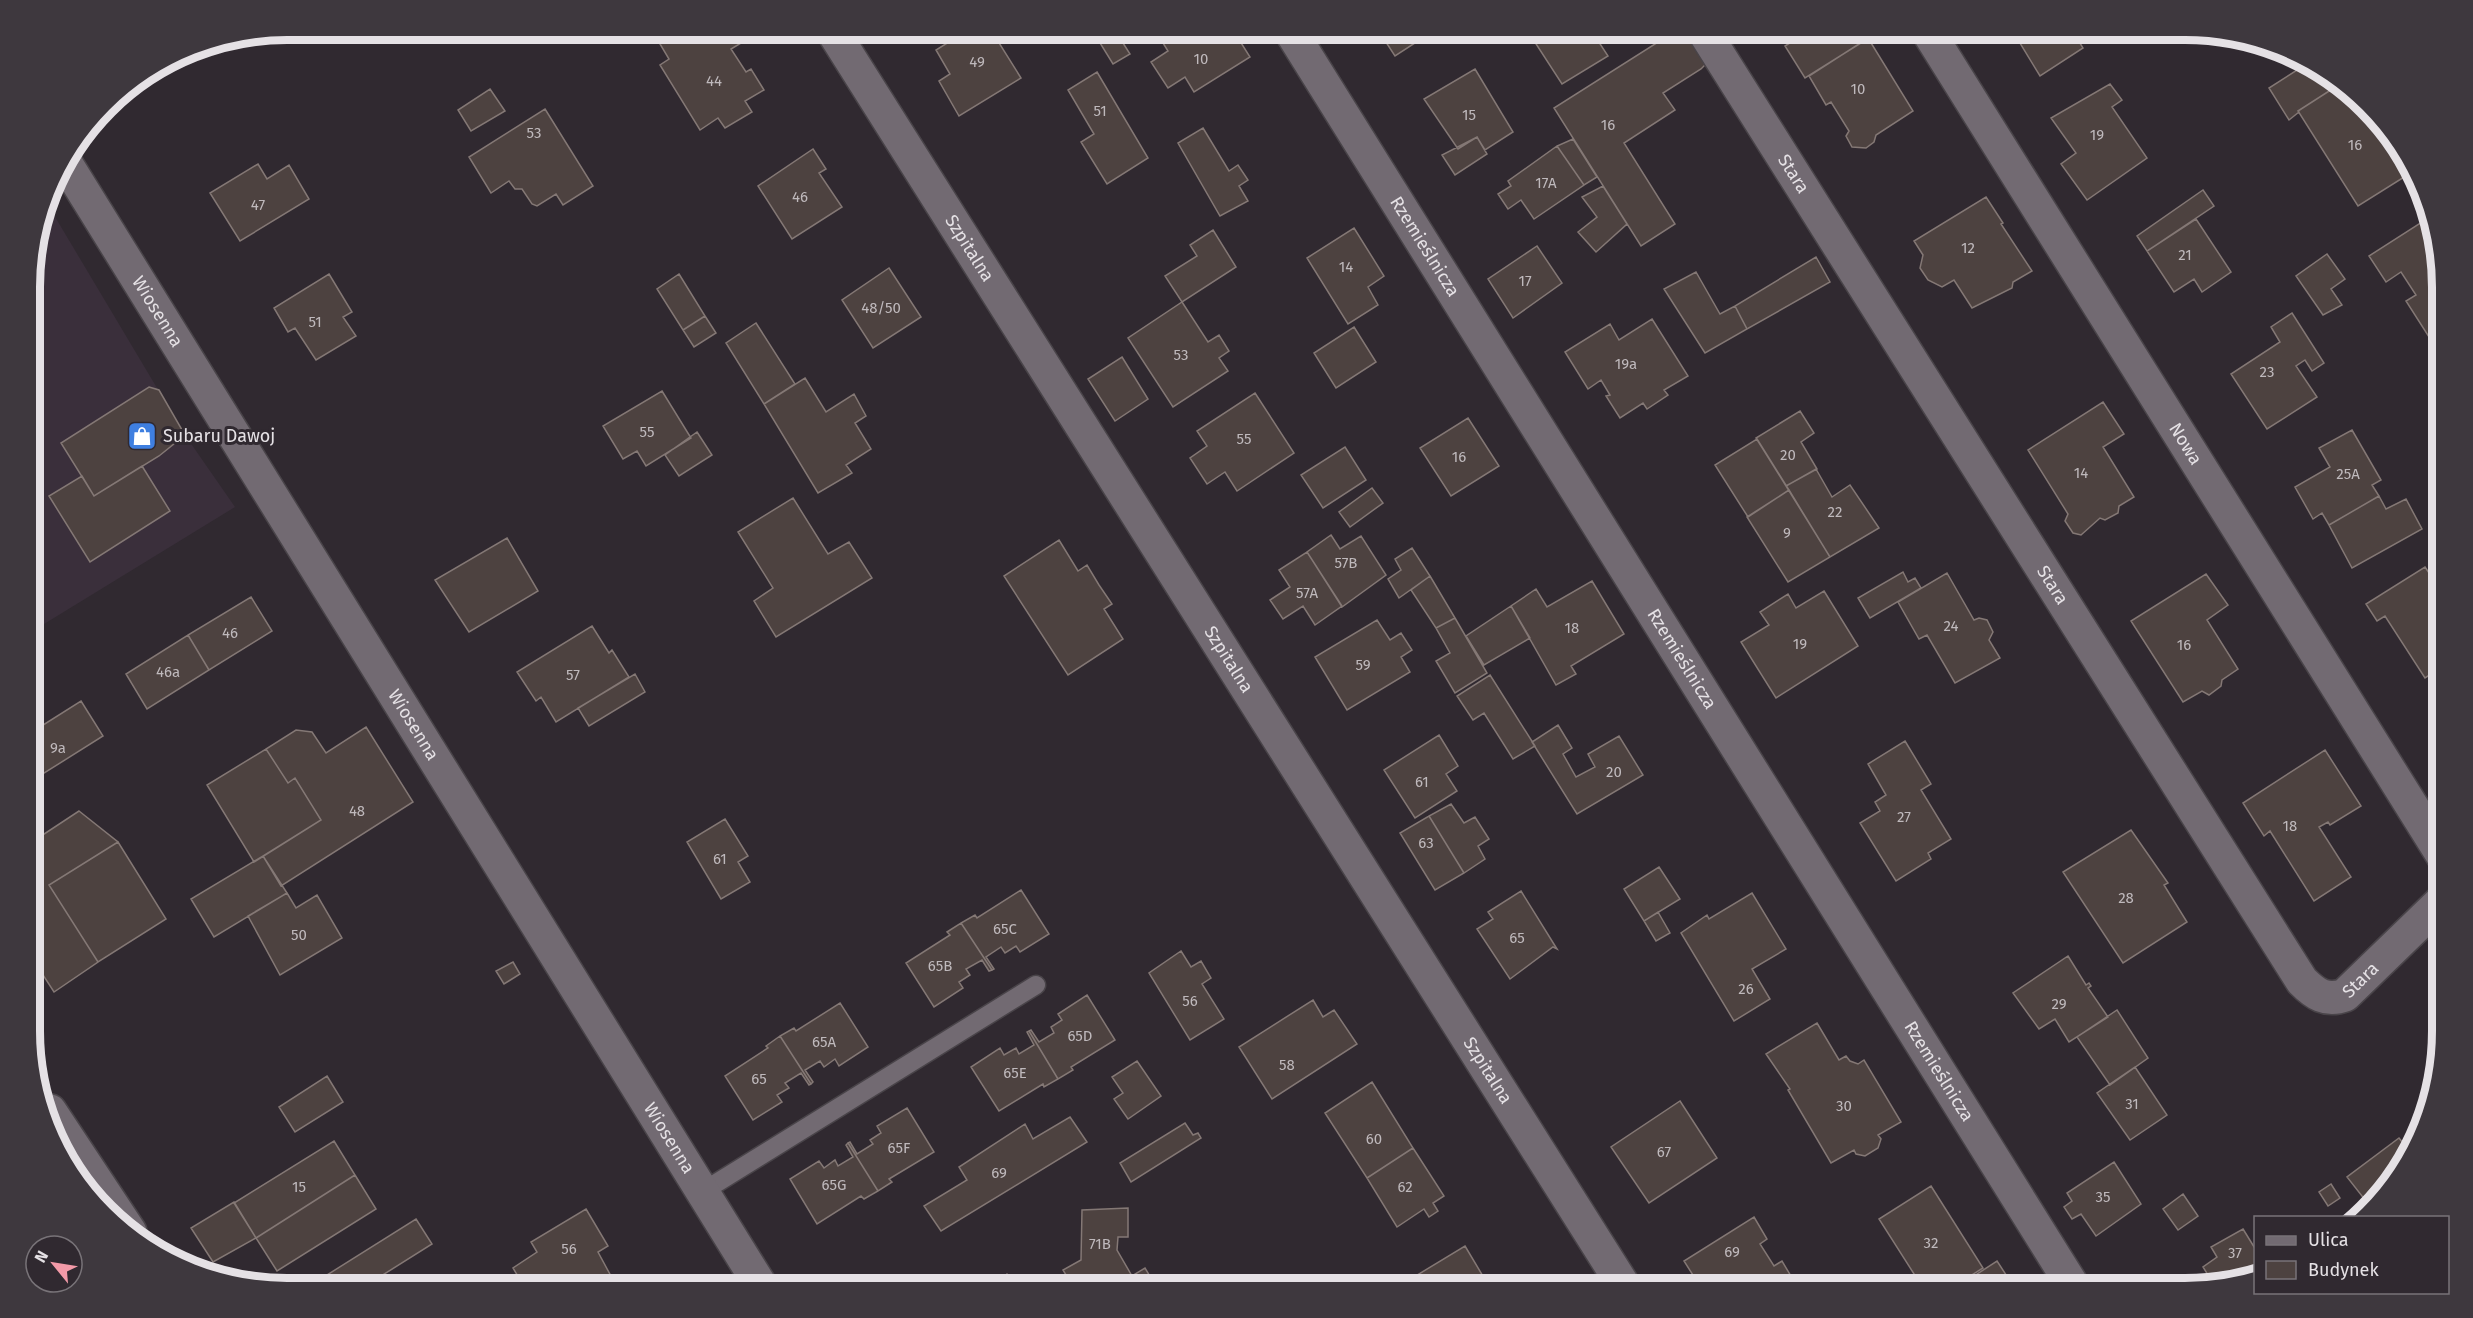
<svg xmlns="http://www.w3.org/2000/svg" width="2473" height="1318" viewBox="0 0 2473 1318" font-family="'Fira Sans',sans-serif">
<style>
.built{fill:#3a2f3b}
.building{fill:#4d4240;stroke:#847875;stroke-width:1.5}
.lines{fill:none;stroke-linecap:round;stroke-linejoin:round}
.service-casing{stroke:#494449;stroke-width:21}
.minor-casing{stroke:#494449;stroke-width:36}
.service{stroke:#726a72;stroke-width:18}
.minor{stroke:#726a72;stroke-width:33}
.labels{text-anchor:middle;dominant-baseline:central;stroke-width:6;stroke-linejoin:round;paint-order:stroke}
.number-label{font-size:15px;fill:#bfb9bc}
.street-label{font-size:18px;fill:#e5e1e5;stroke:#302930}
.poi-label{font-size:18px;fill:#e5e1e5;stroke:#302930;text-anchor:start}
.rim{fill:none;stroke:#e5e1e5;stroke-width:8}
</style>
<rect width="100%" height="100%" fill="#302930"/>
<path class="built" d="M 48,205 L 185,435 L 235,507 L 31,632 L 31,271 Z"/>
<path class="building" d="M 682,30 L 746,30 L 751,37 L 731,49 L 746,72 L 751,69 L 764,90 L 745,101 L 752,112 L 725,128 L 718,118 L 700,130 L 660,65 L 669,59 L 660,44 Z
M 953,30 L 991,30 L 1021,78 L 959,116 L 939,81 L 950,74 L 936,50 L 957,37 Z
M 1092,30 L 1119,30 L 1116,32 L 1130,54 L 1113,64 Z
M 1155,30 L 1233,30 L 1250,57 L 1194,92 L 1185,77 L 1168,88 L 1151,62 L 1168,51 Z
M 1378,30 L 1435,30 L 1395,56 Z
M 1527,30 L 1591,30 L 1608,56 L 1562,84 Z
M 1677,30 L 1690,30 L 1709,61 L 1701,69 L 1663,93 L 1675,110 L 1624,143 L 1675,224 L 1641,246 L 1554,108 Z
M 1810,30 L 1853,30 L 1861,43 L 1805,78 L 1785,46 Z
M 2012,30 L 2072,30 L 2083,48 L 2040,76 Z
M 1868,38 L 1913,111 L 1876,135 L 1874,142 L 1866,148 L 1852,147 L 1846,136 L 1849,131 L 1831,102 L 1826,105 L 1809,76 Z
M 2308,63 L 2332,79 L 2337,86 L 2298,111 L 2299,112 L 2289,120 L 2269,88 Z
M 1475,69 L 1513,132 L 1485,150 L 1477,137 L 1458,149 L 1424,99 Z
M 1097,72 L 1148,158 L 1107,184 L 1081,142 L 1094,134 L 1068,90 Z
M 2110,84 L 2122,100 L 2112,107 L 2147,158 L 2087,200 L 2061,164 L 2076,153 L 2051,118 Z
M 2340,84 L 2355,94 L 2373,115 L 2371,116 L 2390,146 L 2397,142 L 2399,144 L 2403,154 L 2397,158 L 2409,174 L 2358,206 L 2298,111 Z
M 490,89 L 505,111 L 471,131 L 458,110 Z
M 545,109 L 593,186 L 563,205 L 556,194 L 537,206 L 532,204 L 522,189 L 515,189 L 509,181 L 491,193 L 469,157 Z
M 1203,128 L 1229,171 L 1238,165 L 1248,180 L 1239,186 L 1248,201 L 1220,216 L 1178,143 Z
M 1477,137 L 1487,154 L 1455,175 L 1442,155 Z
M 1573,139 L 1597,177 L 1584,185 L 1557,146 Z
M 1557,146 L 1584,185 L 1534,219 L 1521,200 L 1508,209 L 1498,194 L 1511,186 L 1508,181 Z
M 813,149 L 826,169 L 819,173 L 842,207 L 792,239 L 758,186 Z
M 258,164 L 267,179 L 289,165 L 309,199 L 240,241 L 210,193 Z
M 1603,186 L 1627,224 L 1596,252 L 1578,232 L 1597,217 L 1582,197 Z
M 2203,190 L 2214,206 L 2147,251 L 2137,236 Z
M 1986,197 L 2003,223 L 2001,224 L 2032,271 L 2013,282 L 2012,288 L 1972,308 L 1954,280 L 1942,287 L 1928,280 L 1920,268 L 1923,255 L 1914,241 Z
M 2196,219 L 2231,272 L 2202,292 L 2194,279 L 2174,292 L 2147,251 Z
M 2425,220 L 2441,255 L 2441,329 L 2429,337 L 2406,301 L 2416,295 L 2401,272 L 2386,282 L 2369,256 Z
M 1354,228 L 1384,276 L 1368,287 L 1378,305 L 1348,324 L 1307,258 Z
M 1213,230 L 1236,267 L 1182,302 L 1165,276 L 1197,256 L 1190,245 Z
M 1537,246 L 1562,283 L 1513,318 L 1488,279 Z
M 2327,254 L 2345,279 L 2331,289 L 2342,305 L 2323,315 L 2296,276 Z
M 1816,257 L 1830,282 L 1747,329 L 1735,306 Z
M 889,268 L 921,317 L 873,348 L 842,300 Z
M 1696,272 L 1720,314 L 1735,306 L 1747,329 L 1705,353 L 1664,289 Z
M 329,274 L 352,312 L 343,317 L 356,336 L 316,360 L 295,328 L 288,332 L 274,308 Z
M 679,274 L 705,316 L 683,330 L 657,289 Z
M 1182,302 L 1208,342 L 1219,335 L 1229,351 L 1219,358 L 1228,371 L 1173,407 L 1128,338 Z
M 2292,313 L 2324,363 L 2312,371 L 2305,360 L 2296,366 L 2317,397 L 2267,429 L 2231,374 L 2280,342 L 2271,327 Z
M 705,316 L 716,333 L 694,347 L 683,330 Z
M 1652,319 L 1688,376 L 1664,390 L 1668,395 L 1647,409 L 1643,403 L 1620,418 L 1606,396 L 1610,395 L 1601,380 L 1588,389 L 1565,352 L 1610,324 L 1619,340 Z
M 756,323 L 795,384 L 764,404 L 726,343 Z
M 1354,327 L 1376,362 L 1336,388 L 1314,353 Z
M 1122,357 L 1148,399 L 1115,421 L 1088,379 Z
M 805,378 L 826,412 L 854,394 L 866,416 L 855,423 L 871,449 L 846,465 L 852,473 L 818,493 L 764,404 Z
M 149,387 L 159,390 L 185,435 L 159,456 L 94,496 L 61,443 Z
M 662,391 L 691,438 L 646,466 L 637,451 L 623,459 L 603,426 Z
M 1255,393 L 1294,453 L 1237,491 L 1225,472 L 1207,484 L 1190,458 L 1207,446 L 1197,431 Z
M 2103,402 L 2124,434 L 2103,447 L 2134,497 L 2119,506 L 2118,513 L 2105,520 L 2100,518 L 2081,535 L 2073,533 L 2065,521 L 2068,514 L 2028,450 Z
M 1800,411 L 1814,433 L 1801,442 L 1817,469 L 1786,486 L 1756,438 Z
M 1468,418 L 1499,466 L 1451,496 L 1420,448 Z
M 2352,430 L 2381,480 L 2372,485 L 2379,496 L 2329,525 L 2322,513 L 2313,519 L 2295,487 L 2330,467 L 2319,448 Z
M 697,432 L 712,455 L 679,476 L 665,455 Z
M 1757,439 L 1789,490 L 1748,517 L 1715,465 Z
M 1345,447 L 1366,480 L 1323,508 L 1301,475 Z
M 142,466 L 170,511 L 90,562 L 49,496 L 82,476 L 94,496 Z
M 1816,469 L 1832,497 L 1850,485 L 1879,528 L 1830,557 L 1786,486 Z
M 1372,488 L 1383,503 L 1350,527 L 1339,512 Z
M 1789,490 L 1830,557 L 1788,582 L 1747,517 Z
M 2379,496 L 2386,509 L 2406,499 L 2422,529 L 2352,568 L 2329,525 Z
M 793,498 L 828,554 L 849,542 L 872,578 L 776,637 L 754,601 L 773,588 L 738,532 Z
M 1331,535 L 1340,549 L 1361,536 L 1386,575 L 1342,607 L 1307,552 Z
M 507,538 L 538,591 L 469,632 L 435,580 Z
M 1059,540 L 1078,571 L 1087,565 L 1099,585 L 1112,604 L 1104,609 L 1123,639 L 1068,675 L 1004,576 Z
M 1412,548 L 1430,576 L 1399,598 L 1388,579 L 1401,570 L 1395,559 Z
M 1307,552 L 1342,606 L 1315,625 L 1303,606 L 1283,619 L 1270,600 L 1290,587 L 1279,570 Z
M 2425,567 L 2442,592 L 2442,667 L 2425,678 L 2385,616 L 2377,621 L 2366,604 Z
M 1903,572 L 1908,582 L 1915,578 L 1921,588 L 1870,618 L 1858,598 Z
M 1947,573 L 1974,620 L 1979,618 L 1987,620 L 1993,632 L 1989,640 L 2000,658 L 1955,683 L 1927,635 L 1919,639 L 1898,602 Z
M 2206,574 L 2228,605 L 2207,620 L 2238,669 L 2222,680 L 2221,686 L 2209,695 L 2202,691 L 2183,702 L 2131,621 Z
M 1430,576 L 1455,618 L 1436,628 L 1411,590 Z
M 1592,581 L 1624,634 L 1571,666 L 1576,674 L 1556,685 L 1511,606 L 1536,589 L 1547,607 Z
M 1824,591 L 1858,646 L 1776,698 L 1741,642 L 1769,625 L 1760,612 L 1788,594 L 1796,608 Z
M 251,597 L 272,631 L 209,670 L 188,635 Z
M 1511,606 L 1530,638 L 1484,665 L 1466,636 Z
M 1455,618 L 1487,673 L 1455,693 L 1436,661 L 1450,653 L 1436,628 Z
M 1377,620 L 1390,640 L 1401,633 L 1412,650 L 1401,657 L 1410,672 L 1347,710 L 1315,657 Z
M 592,626 L 609,653 L 612,650 L 629,677 L 556,722 L 541,697 L 536,701 L 517,672 Z
M 188,635 L 209,670 L 147,709 L 126,674 Z
M 635,674 L 645,692 L 589,726 L 578,708 Z
M 1490,675 L 1535,746 L 1513,759 L 1484,713 L 1473,720 L 1457,696 Z
M 81,701 L 103,736 L 41,775 L 32,760 L 32,732 Z
M 1558,725 L 1572,748 L 1563,754 L 1576,777 L 1595,767 L 1588,754 L 1619,736 L 1643,775 L 1577,814 L 1532,742 Z
M 366,727 L 413,802 L 281,886 L 263,856 L 321,820 L 295,778 L 288,783 L 266,749 L 296,730 L 312,732 L 326,753 Z
M 1439,735 L 1458,766 L 1446,774 L 1457,791 L 1415,818 L 1384,770 Z
M 1905,741 L 1931,784 L 1921,790 L 1951,839 L 1928,853 L 1931,859 L 1896,881 L 1860,823 L 1880,811 L 1875,802 L 1886,795 L 1868,764 Z
M 266,749 L 288,783 L 295,778 L 321,820 L 254,862 L 207,785 Z
M 2325,750 L 2361,806 L 2330,825 L 2328,822 L 2319,827 L 2351,877 L 2314,901 L 2270,831 L 2264,836 L 2243,803 Z
M 32,760 L 41,775 L 32,780 Z
M 1451,804 L 1464,823 L 1475,817 L 1489,839 L 1478,846 L 1485,859 L 1464,873 L 1429,816 Z
M 79,811 L 118,842 L 49,885 L 98,962 L 54,992 L 32,958 L 32,842 Z
M 1429,816 L 1464,873 L 1435,890 L 1400,833 Z
M 725,819 L 748,856 L 738,862 L 750,882 L 721,899 L 687,842 Z
M 2131,830 L 2168,883 L 2164,885 L 2187,922 L 2123,963 L 2063,872 Z
M 118,842 L 166,919 L 98,962 L 49,885 Z
M 263,856 L 287,893 L 214,937 L 191,899 Z
M 1659,867 L 1680,899 L 1644,921 L 1624,889 Z
M 1021,890 L 1049,934 L 1020,952 L 1016,946 L 1005,953 L 1001,947 L 986,957 L 994,969 L 992,970 L 961,923 L 975,915 L 977,918 Z
M 1521,891 L 1557,949 L 1553,947 L 1510,979 L 1477,929 L 1493,919 L 1488,912 Z
M 287,893 L 296,908 L 317,895 L 342,938 L 280,975 L 248,916 Z
M 1752,893 L 1786,949 L 1752,969 L 1770,999 L 1734,1021 L 1681,933 L 1707,915 L 1709,919 Z
M 1658,912 L 1670,933 L 1656,941 L 1644,921 Z
M 961,923 L 992,970 L 989,971 L 982,960 L 966,969 L 970,975 L 959,982 L 963,988 L 934,1007 L 906,963 L 950,935 L 947,932 Z
M 1181,951 L 1191,967 L 1201,961 L 1211,978 L 1202,984 L 1224,1019 L 1190,1040 L 1149,973 Z
M 2068,956 L 2086,985 L 2089,983 L 2091,986 L 2088,988 L 2108,1017 L 2069,1042 L 2055,1019 L 2039,1029 L 2013,993 Z
M 513,962 L 520,974 L 504,984 L 496,971 Z
M 1087,995 L 1115,1040 L 1071,1067 L 1073,1070 L 1058,1079 L 1029,1031 L 1031,1030 L 1039,1042 L 1054,1033 L 1051,1027 L 1062,1020 L 1058,1014 Z
M 1313,1000 L 1323,1017 L 1334,1010 L 1357,1044 L 1272,1099 L 1239,1047 Z
M 840,1003 L 868,1047 L 839,1066 L 835,1059 L 824,1067 L 820,1061 L 805,1070 L 813,1082 L 811,1084 L 780,1036 L 794,1028 L 796,1031 Z
M 2117,1010 L 2148,1058 L 2110,1085 L 2077,1037 Z
M 1817,1023 L 1839,1060 L 1846,1056 L 1850,1061 L 1858,1064 L 1864,1060 L 1901,1122 L 1878,1135 L 1881,1139 L 1878,1148 L 1865,1156 L 1856,1154 L 1854,1150 L 1831,1163 L 1788,1090 L 1790,1089 L 1766,1054 Z
M 1029,1031 L 1058,1079 L 1044,1087 L 1043,1084 L 999,1111 L 971,1067 L 1000,1048 L 1004,1055 L 1016,1048 L 1019,1054 L 1034,1045 L 1027,1032 Z
M 780,1036 L 811,1084 L 809,1085 L 801,1073 L 785,1083 L 789,1088 L 777,1095 L 782,1102 L 753,1120 L 725,1076 L 768,1048 L 766,1046 Z
M 1137,1061 L 1161,1096 L 1128,1119 L 1114,1099 L 1123,1093 L 1112,1077 Z
M 2135,1067 L 2167,1115 L 2130,1140 L 2097,1093 Z
M 327,1076 L 343,1102 L 295,1132 L 279,1107 Z
M 1372,1082 L 1413,1148 L 1367,1178 L 1325,1113 Z
M 1680,1101 L 1717,1158 L 1649,1203 L 1611,1147 Z
M 907,1108 L 934,1152 L 889,1179 L 892,1182 L 878,1191 L 848,1143 L 850,1142 L 857,1154 L 873,1144 L 870,1140 L 881,1133 L 877,1126 Z
M 1070,1117 L 1087,1142 L 941,1231 L 924,1206 L 967,1180 L 959,1167 L 1025,1124 L 1033,1139 Z
M 1185,1123 L 1193,1135 L 1198,1133 L 1201,1138 L 1131,1182 L 1120,1163 Z
M 2420,1129 L 2416,1144 L 2415,1147 L 2408,1138 Z
M 2399,1138 L 2411,1153 L 2383,1193 L 2369,1205 L 2347,1177 Z
M 334,1141 L 355,1175 L 256,1238 L 234,1203 Z
M 848,1143 L 878,1191 L 864,1199 L 861,1196 L 817,1224 L 790,1179 L 819,1161 L 824,1168 L 835,1160 L 838,1166 L 853,1157 L 846,1145 Z
M 1413,1148 L 1444,1196 L 1433,1203 L 1438,1211 L 1429,1217 L 1424,1209 L 1397,1227 L 1367,1178 Z
M 2114,1162 L 2141,1204 L 2096,1236 L 2081,1214 L 2072,1219 L 2064,1207 L 2072,1201 L 2067,1193 Z
M 355,1175 L 376,1209 L 277,1271 L 256,1238 Z
M 2331,1184 L 2340,1198 L 2328,1206 L 2319,1192 Z
M 1931,1186 L 1983,1268 L 1951,1288 L 1923,1288 L 1879,1219 Z
M 2183,1194 L 2198,1216 L 2178,1230 L 2163,1209 Z
M 234,1202 L 256,1238 L 213,1262 L 191,1228 Z
M 1128,1208 L 1128,1237 L 1118,1237 L 1117,1250 L 1132,1276 L 1145,1268 L 1157,1288 L 1074,1288 L 1063,1270 L 1081,1260 L 1082,1210 Z
M 586,1209 L 608,1246 L 598,1252 L 612,1278 L 595,1288 L 525,1288 L 513,1268 L 537,1252 L 531,1242 Z
M 1754,1217 L 1767,1239 L 1760,1244 L 1774,1266 L 1782,1261 L 1798,1288 L 1711,1288 L 1705,1279 L 1698,1283 L 1684,1261 Z
M 416,1219 L 432,1244 L 362,1288 L 324,1288 L 319,1280 Z
M 2243,1229 L 2256,1250 L 2256,1277 L 2231,1282 L 2226,1274 L 2213,1283 L 2203,1267 L 2217,1257 L 2211,1247 Z
M 1465,1246 L 1490,1288 L 1413,1288 L 1409,1280 Z
M 1997,1261 L 2012,1284 L 2024,1277 L 2031,1288 L 1976,1288 L 1971,1278 Z
M 1007,1274 L 1015,1288 L 985,1288 Z
M 1069,1279 L 1074,1288 L 1053,1288 Z"/>
<g class="lines">
<g class="service-casing">
<path id="service" d="M 702,1192 L 1036,985"/>
</g>
<g class="minor-casing">
<g id="minor">
<path id="s1" d="M 832,30 L 1625,1288"/>
<path id="s2" d="M 1290,30 L 2074,1288"/>
<path id="s3" d="M 1703,30 L 2302,981 C 2315,994 2326,1002 2345,995 L 2443,900"/>
<path id="s4" d="M 1927,30 L 2443,856"/>
<path id="s5" d="M 65,162 L 762,1288"/>
<path d="M 50,1111 L 130,1232"/>
</g>
</g>
<use href="#service" class="service"/>
<use href="#minor" class="minor"/>
</g>
<defs>
<g id="shop-square" transform="scale(1.5)"><rect x="-9" y="-9" width="18" height="18" rx="4" fill="#3f7fe0" stroke="#302930"/><path d="M-5-2.5h2.3a2.7 3.5 0 0 1 5.4 0H5L5.5 6h-11ZM-1.5-2.5h3a1.5 2.3 0 0 0-3 0Z" fill="#fff"/></g>
</defs>
<g fill-rule="evenodd">
<use href="#shop-square" x="142" y="436"/>
</g>
<g class="labels">
<g class="number-label">
<text x="1201" y="59">10</text>
<text x="977" y="62">49</text>
<text x="714" y="81">44</text>
<text x="1858" y="89">10</text>
<text x="1100" y="111">51</text>
<text x="1469" y="115">15</text>
<text x="1608" y="125">16</text>
<text x="534" y="133">53</text>
<text x="2097" y="135">19</text>
<text x="2355" y="145">16</text>
<text x="1546" y="183">17A</text>
<text x="800" y="197">46</text>
<text x="258" y="205">47</text>
<text x="1968" y="248">12</text>
<text x="2185" y="255">21</text>
<text x="1346" y="267">14</text>
<text x="1525" y="281">17</text>
<text x="881" y="308">48/50</text>
<text x="315" y="322">51</text>
<text x="1181" y="355">53</text>
<text x="1626" y="364">19a</text>
<text x="2267" y="372">23</text>
<text x="647" y="432">55</text>
<text x="1244" y="439">55</text>
<text x="1788" y="455">20</text>
<text x="1459" y="457">16</text>
<text x="2081" y="473">14</text>
<text x="2348" y="474">25A</text>
<text x="1835" y="512">22</text>
<text x="1787" y="533">9</text>
<text x="1346" y="563">57B</text>
<text x="1307" y="593">57A</text>
<text x="1951" y="626">24</text>
<text x="1572" y="628">18</text>
<text x="230" y="633">46</text>
<text x="1800" y="644">19</text>
<text x="2184" y="645">16</text>
<text x="1363" y="665">59</text>
<text x="168" y="672">46a</text>
<text x="573" y="675">57</text>
<text x="58" y="748">9a</text>
<text x="1614" y="772">20</text>
<text x="1422" y="782">61</text>
<text x="357" y="811">48</text>
<text x="1904" y="817">27</text>
<text x="2290" y="826">18</text>
<text x="1426" y="843">63</text>
<text x="720" y="859">61</text>
<text x="2126" y="898">28</text>
<text x="1005" y="929">65C</text>
<text x="299" y="935">50</text>
<text x="1517" y="938">65</text>
<text x="940" y="966">65B</text>
<text x="1746" y="989">26</text>
<text x="1190" y="1001">56</text>
<text x="2059" y="1004">29</text>
<text x="1080" y="1036">65D</text>
<text x="824" y="1042">65A</text>
<text x="1287" y="1065">58</text>
<text x="1015" y="1073">65E</text>
<text x="759" y="1079">65</text>
<text x="2132" y="1104">31</text>
<text x="1844" y="1106">30</text>
<text x="1374" y="1139">60</text>
<text x="899" y="1148">65F</text>
<text x="1664" y="1152">67</text>
<text x="999" y="1173">69</text>
<text x="834" y="1185">65G</text>
<text x="299" y="1187">15</text>
<text x="1405" y="1187">62</text>
<text x="2103" y="1197">35</text>
<text x="1931" y="1243">32</text>
<text x="1100" y="1244">71B</text>
<text x="569" y="1249">56</text>
<text x="1732" y="1252">69</text>
<text x="2235" y="1253">37</text>
</g>
<g class="street-label">
<text stroke="none"><textPath href="#s3" startOffset="170">Stara</textPath></text>
<text stroke="none"><textPath href="#s2" startOffset="255">Rzemieślnicza</textPath></text>
<text stroke="none"><textPath href="#s1" startOffset="258">Szpitalna</textPath></text>
<text stroke="none"><textPath href="#s5" startOffset="176">Wiosenna</textPath></text>
<text stroke="none"><textPath href="#s4" startOffset="488">Nowa</textPath></text>
<text stroke="none"><textPath href="#s3" startOffset="656">Stara</textPath></text>
<text stroke="none"><textPath href="#s1" startOffset="744">Szpitalna</textPath></text>
<text stroke="none"><textPath href="#s2" startOffset="741">Rzemieślnicza</textPath></text>
<text stroke="none"><textPath href="#s5" startOffset="662">Wiosenna</textPath></text>
<text stroke="none"><textPath href="#s3" startOffset="1194">Stara</textPath></text>
<text stroke="none"><textPath href="#s1" startOffset="1230">Szpitalna</textPath></text>
<text stroke="none"><textPath href="#s2" startOffset="1227">Rzemieślnicza</textPath></text>
<text stroke="none"><textPath href="#s5" startOffset="1148">Wiosenna</textPath></text>
</g>
<g class="poi-label">
<text x="163" y="436">Subaru Dawoj</text>
</g>
</g>
<path d="M0 0H2473V1318H0ZM287 40H2185A247 247 0 0 1 2432 287V1031A247 247 0 0 1 2185 1278H287A247 247 0 0 1 40 1031V287A247 247 0 0 1 287 40Z" fill="#3e383e" fill-rule="evenodd"/>
<path class="rim" d="M287 40H2185A247 247 0 0 1 2432 287V1031A247 247 0 0 1 2185 1278H287A247 247 0 0 1 40 1031V287A247 247 0 0 1 287 40Z"/>
<rect x="2254" y="1216" width="195" height="78" fill="#302930" stroke="#787378" stroke-width="1.5"/>
<rect x="2266" y="1236" width="30" height="9" fill="#726a72" stroke="#787378" stroke-width="1.5"/>
<text x="2308" y="1246" font-size="18" fill="#e5e1e5">Ulica</text>
<rect x="2266" y="1261" width="30" height="18" fill="#4d4240" stroke="#787378" stroke-width="1.5"/>
<text x="2308" y="1276" font-size="18" fill="#e5e1e5">Budynek</text>
<g transform="translate(54 1264) rotate(300)"><circle r="28" fill="#302930" stroke="#787378" stroke-width="1.5"/>
<path d="M0-4.5L10 22L0 15L-10 22Z" fill="#f39aa8"/>
<text y="-9" font-size="16" font-weight="bold" text-anchor="middle" fill="#e5e1e5">N</text>
</g>
</svg>
